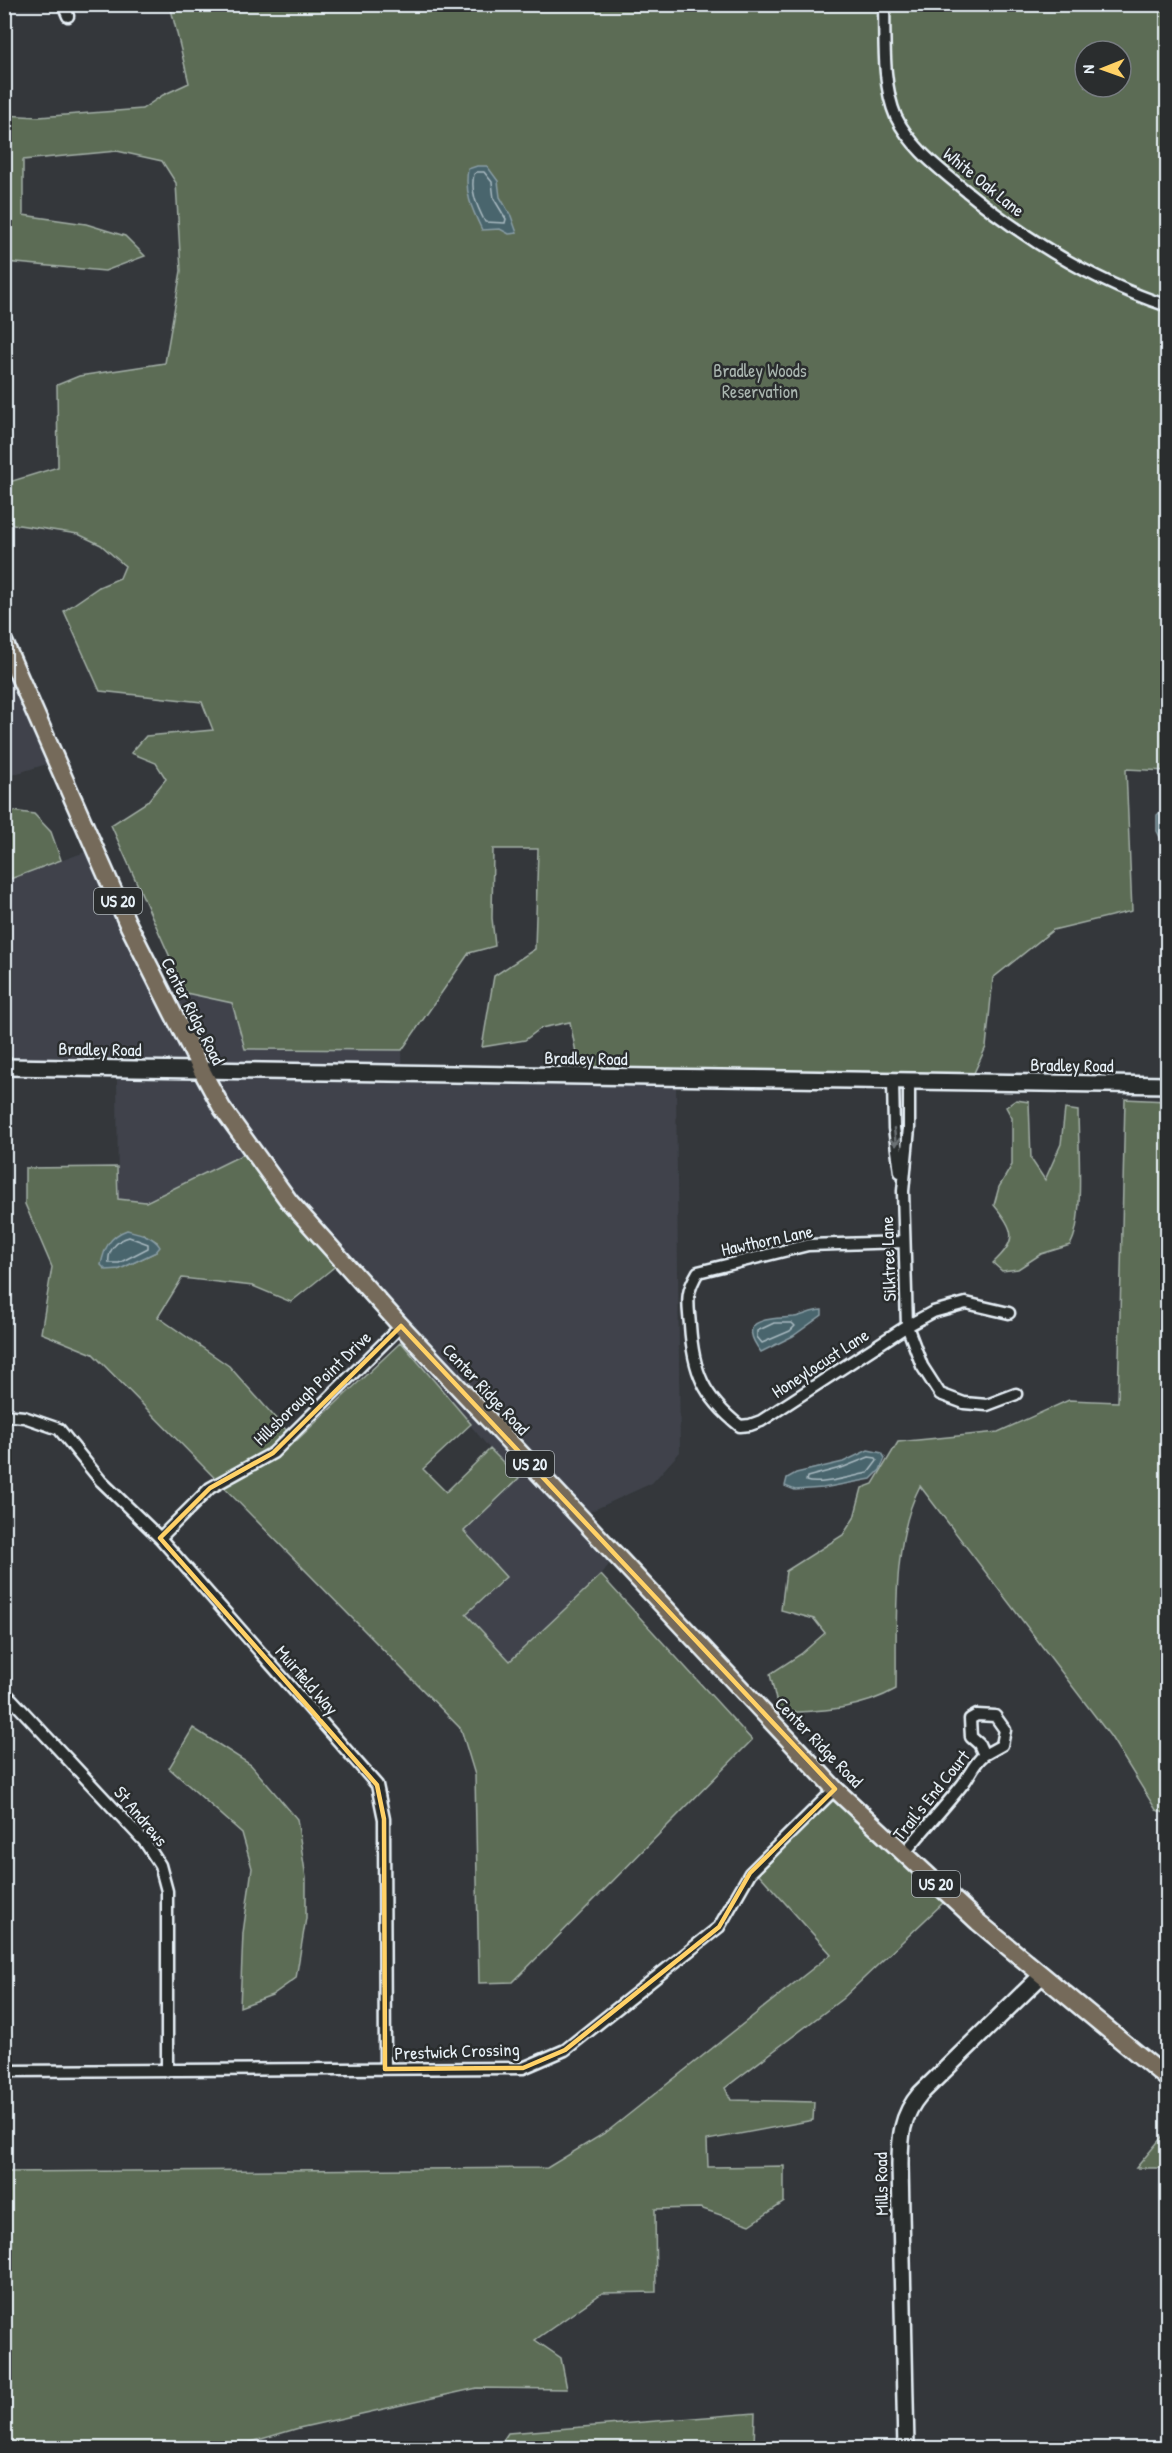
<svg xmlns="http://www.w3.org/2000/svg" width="1172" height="2453" viewBox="0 0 1172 2453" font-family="'Patrick Hand',sans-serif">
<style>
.built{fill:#3f434b}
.green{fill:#5c6c55;stroke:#a2aea6;stroke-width:1.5;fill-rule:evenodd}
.water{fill:#49656d;stroke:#899da5;stroke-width:1.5}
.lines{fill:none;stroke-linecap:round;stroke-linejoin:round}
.shore{stroke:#a8b9c0;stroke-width:1.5}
.street-casing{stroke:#e8f1f8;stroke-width:15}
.secondary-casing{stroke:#e8f1f8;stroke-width:20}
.primary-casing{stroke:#e8f1f8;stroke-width:21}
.street{stroke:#2a2d2e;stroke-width:10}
.secondary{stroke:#2a2d2e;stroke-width:15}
.primary{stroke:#746a5a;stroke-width:16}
.oneway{stroke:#6c7275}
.marked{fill:none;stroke:#ffd166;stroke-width:4.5;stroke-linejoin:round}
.labels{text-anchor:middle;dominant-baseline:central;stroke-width:5;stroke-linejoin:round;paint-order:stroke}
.shield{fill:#2a2d2e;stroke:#afb6bb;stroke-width:1.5}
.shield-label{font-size:16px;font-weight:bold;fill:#e8f1f8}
.street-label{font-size:18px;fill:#e8f1f8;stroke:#2a2d2e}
.park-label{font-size:18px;fill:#a9b5af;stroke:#2a2d2e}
</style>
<rect width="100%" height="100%" fill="#34373b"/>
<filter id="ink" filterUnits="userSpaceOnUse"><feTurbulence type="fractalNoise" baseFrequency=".0167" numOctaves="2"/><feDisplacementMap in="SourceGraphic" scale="12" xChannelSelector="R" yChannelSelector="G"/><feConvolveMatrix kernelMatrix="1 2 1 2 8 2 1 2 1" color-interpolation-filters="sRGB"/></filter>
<g filter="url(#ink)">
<path class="built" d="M 4,656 L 50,763 L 5,777 L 4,777 Z
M 88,851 L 161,1000 L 186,993 L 232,1003 L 246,1049 L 402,1050 L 403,1080 L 676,1085 L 680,1452 L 652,1483 L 585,1514 L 619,1551 L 601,1575 L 509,1662 L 465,1613 L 464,1531 L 518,1478 L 490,1449 L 246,1153 L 146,1202 L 118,1200 L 117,1075 L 5,1073 L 5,881 Z"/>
<path class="green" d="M 170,5 L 1167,5 L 1168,771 L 1126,769 L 1132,911 L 1053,930 L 993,978 L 986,1047 L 973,1075 L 579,1068 L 570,1022 L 541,1028 L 525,1040 L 482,1047 L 494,976 L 535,949 L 538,849 L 493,849 L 492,918 L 495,946 L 469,953 L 402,1050 L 245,1049 L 232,1003 L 186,993 L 111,825 L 147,802 L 166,779 L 156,763 L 131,753 L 146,736 L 213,730 L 202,702 L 100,691 L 64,611 L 99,587 L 120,578 L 125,566 L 101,545 L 78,534 L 6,523 L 6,500 L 5,500 L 6,483 L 58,467 L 57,385 L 79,376 L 165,363 L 181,271 L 176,183 L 162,161 L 117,151 L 23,160 L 23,215 L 86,224 L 125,236 L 145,256 L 105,271 L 5,262 L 4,115 L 39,117 L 142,109 L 163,95 L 189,83 ZM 1085,51 L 1121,51 L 1121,87 L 1085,87 Z
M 5,810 L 34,814 L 51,832 L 61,860 L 5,881 Z
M 1125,1099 L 1167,1101 L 1167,1814 L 1156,1810 L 1111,1737 L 920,1486 C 891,1541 897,1627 896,1689 C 859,1710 820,1711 779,1713 L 770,1674 L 801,1654 L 825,1633 L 814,1619 L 781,1610 L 786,1571 L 843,1535 L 854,1518 L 862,1488 L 873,1484 L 898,1442 L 998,1432 L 1069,1400 L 1118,1402 Z
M 1016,1100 L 1029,1102 L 1031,1159 L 1045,1180 L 1061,1144 L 1065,1109 L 1078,1111 C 1078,1142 1085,1222 1070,1245 L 1041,1254 L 1018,1269 L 1002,1271 L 993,1263 C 1018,1240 1015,1231 994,1205 L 999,1187 L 1012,1165 L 1012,1118 L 1006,1107 Z
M 246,1153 L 338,1264 L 291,1302 L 253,1286 L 182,1278 L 158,1317 L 229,1366 L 296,1441 L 401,1342 L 471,1424 L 423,1469 L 446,1492 L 490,1449 L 519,1478 L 464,1531 L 506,1577 L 466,1614 L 510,1661 L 601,1575 L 752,1740 L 513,1982 L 479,1983 L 475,1775 L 461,1729 L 93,1354 L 41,1333 L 52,1267 L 25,1204 L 25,1168 L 117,1167 L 118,1199 L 146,1202 ZM 143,1234 L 157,1242 L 156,1252 L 120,1269 Z
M 193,1728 L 251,1765 L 297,1819 L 306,1878 L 306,1918 L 296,1978 L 272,1995 L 240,2007 L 243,1933 L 252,1868 L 242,1833 L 169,1768 Z
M 836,1798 L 944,1902 L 842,1999 L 725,2088 L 731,2100 L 814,2102 L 813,2120 L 707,2140 L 708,2167 L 784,2166 L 784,2202 L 750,2225 L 700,2208 L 655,2209 L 656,2292 L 602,2293 L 535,2340 L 561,2358 L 567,2389 L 477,2388 L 299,2428 L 231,2448 L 5,2448 L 4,2172 L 547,2168 L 608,2131 L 831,1954 L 758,1873 Z
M 1167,2131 L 1167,2168 L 1136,2168 Z
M 755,2413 L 754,2448 L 498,2448 L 508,2433 Z"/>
<path class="water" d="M 477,166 L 487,166 L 498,181 L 500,197 L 511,216 L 517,233 L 509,234 L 500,229 L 482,230 C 472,209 464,193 468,169 Z
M 1167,805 L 1167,841 L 1162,841 L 1157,831 L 1157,815 Z
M 127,1230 C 139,1233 154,1236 160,1247 L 156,1252 L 120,1269 L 106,1270 L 101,1265 C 104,1248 110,1236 127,1230 Z
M 822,1310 L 822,1315 L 793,1336 L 761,1352 C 735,1318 768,1319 794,1317 C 803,1316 812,1310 822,1310 Z
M 868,1450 L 882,1453 L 885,1458 L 880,1470 L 871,1479 L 823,1488 L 795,1490 L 785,1486 L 787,1478 L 796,1473 L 843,1462 Z"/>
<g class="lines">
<path class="shore" d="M 477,172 L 484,172 L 492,182 L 494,199 L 506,219 L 505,223 L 485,222 C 477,206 470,192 474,174 Z
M 129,1237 L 148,1244 L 148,1248 L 119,1263 L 109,1263 C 107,1251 117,1240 129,1237 Z
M 774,1323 L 792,1323 L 795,1326 L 790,1331 L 762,1343 L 757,1337 L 757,1331 Z
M 869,1457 L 876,1458 L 877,1461 L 868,1473 C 853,1476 818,1486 806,1481 L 807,1477 L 844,1467 Z"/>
<g class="street-casing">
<path id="street" d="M 63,4 L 68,16
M 884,4 C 885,39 882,85 896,117 C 910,146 936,166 960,186 C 1022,237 1091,281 1168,306
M 893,1082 L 894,1128 L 900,1172
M 909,1083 L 909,1128 L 903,1191 L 907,1326 L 922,1366 L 940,1394 L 964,1403 L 987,1405 L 1016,1394
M 903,1242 L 808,1245 L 698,1272 C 685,1294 688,1301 690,1325 C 693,1371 703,1397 740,1426 L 750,1425 L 761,1421 L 907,1326 L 933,1312 L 966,1303 L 1009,1313
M 4,1415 L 24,1417 L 59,1429 L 101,1481 L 160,1538 L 377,1785 L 384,1819 L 385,2069
M 160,1538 L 210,1488 L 273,1453 L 401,1326
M 4,1691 L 145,1842 L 160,1865 L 167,1891 L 167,2071
M 903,1855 C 922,1831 943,1809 962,1785 C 970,1775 973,1764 984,1755 L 1002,1745 L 1005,1730 L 995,1716 L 977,1715 L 970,1719 L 971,1737 L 979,1744 L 984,1755
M 4,2071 L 523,2068 L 565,2050 L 719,1927 L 750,1873 L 835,1789"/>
</g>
<g class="secondary-casing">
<path id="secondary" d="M 4,1067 L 1168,1085
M 906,2448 L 900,2165 C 900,2138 901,2116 920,2094 L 1042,1975"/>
</g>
<g class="primary-casing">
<path id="primary" d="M 4,642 L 127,922 L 202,1071 L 222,1108 L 289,1201 L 401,1326 L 835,1789 L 978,1922 L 1168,2079"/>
</g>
<use href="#street" class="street"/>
<use href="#secondary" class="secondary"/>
<use href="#primary" class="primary"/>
</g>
<defs><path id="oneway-shaft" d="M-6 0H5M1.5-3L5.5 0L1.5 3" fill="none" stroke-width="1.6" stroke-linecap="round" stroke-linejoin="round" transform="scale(1.5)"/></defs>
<use class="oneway" href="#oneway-shaft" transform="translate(895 1137) rotate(83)"/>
</g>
<path class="marked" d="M 401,1326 L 835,1789 L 750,1873 L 719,1927 L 565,2050 L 523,2068 L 385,2069 L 384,1819 L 377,1785 L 160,1538 L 210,1488 L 273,1453 Z"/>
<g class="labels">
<g class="shield">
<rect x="94" y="888" width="48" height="26" rx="4.5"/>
<rect x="506" y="1451" width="48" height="26" rx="4.5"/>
<rect x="912" y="1871" width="48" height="26" rx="4.5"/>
</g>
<g class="shield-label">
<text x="118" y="901">US 20</text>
<text x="530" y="1464">US 20</text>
<text x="936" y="1884">US 20</text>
</g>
<g class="street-label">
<text transform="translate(984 182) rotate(39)">White Oak Lane</text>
<text transform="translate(193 1011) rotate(63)">Center Ridge Road</text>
<text transform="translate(100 1049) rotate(1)">Bradley Road</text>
<text transform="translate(586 1058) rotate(1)">Bradley Road</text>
<text transform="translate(1072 1065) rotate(1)">Bradley Road</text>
<text transform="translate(767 1240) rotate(-12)">Hawthorn Lane</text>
<text transform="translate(888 1259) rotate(-92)">Silktree Lane</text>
<text transform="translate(820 1363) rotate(-33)">Honeylocust Lane</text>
<text transform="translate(312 1388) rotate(-44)">Hillsborough Point Drive</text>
<text transform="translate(486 1389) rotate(47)">Center Ridge Road</text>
<text transform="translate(307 1680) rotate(49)">Muirfield Way</text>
<text transform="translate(819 1742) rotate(46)">Center Ridge Road</text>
<text transform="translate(931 1795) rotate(-51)">Trail's End Court</text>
<text transform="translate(141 1816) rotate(50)">St Andrews</text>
<text transform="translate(457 2051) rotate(-2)">Prestwick Crossing</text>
<text transform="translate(881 2184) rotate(-91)">Mills Road</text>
</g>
<g class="park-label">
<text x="760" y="370">Bradley Woods<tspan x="760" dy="21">Reservation</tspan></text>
</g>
</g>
<rect width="1172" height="2453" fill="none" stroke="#2a2d2e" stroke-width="24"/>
<rect x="12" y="12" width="1148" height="2429" fill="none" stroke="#e8f1f8" stroke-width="2" filter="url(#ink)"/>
<g transform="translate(1103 69) rotate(269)"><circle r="28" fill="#2a2d2e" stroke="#767b7f" stroke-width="1.5"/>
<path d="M0-4.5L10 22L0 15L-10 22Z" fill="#ffd166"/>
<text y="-9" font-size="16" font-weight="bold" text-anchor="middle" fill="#e8f1f8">N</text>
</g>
</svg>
